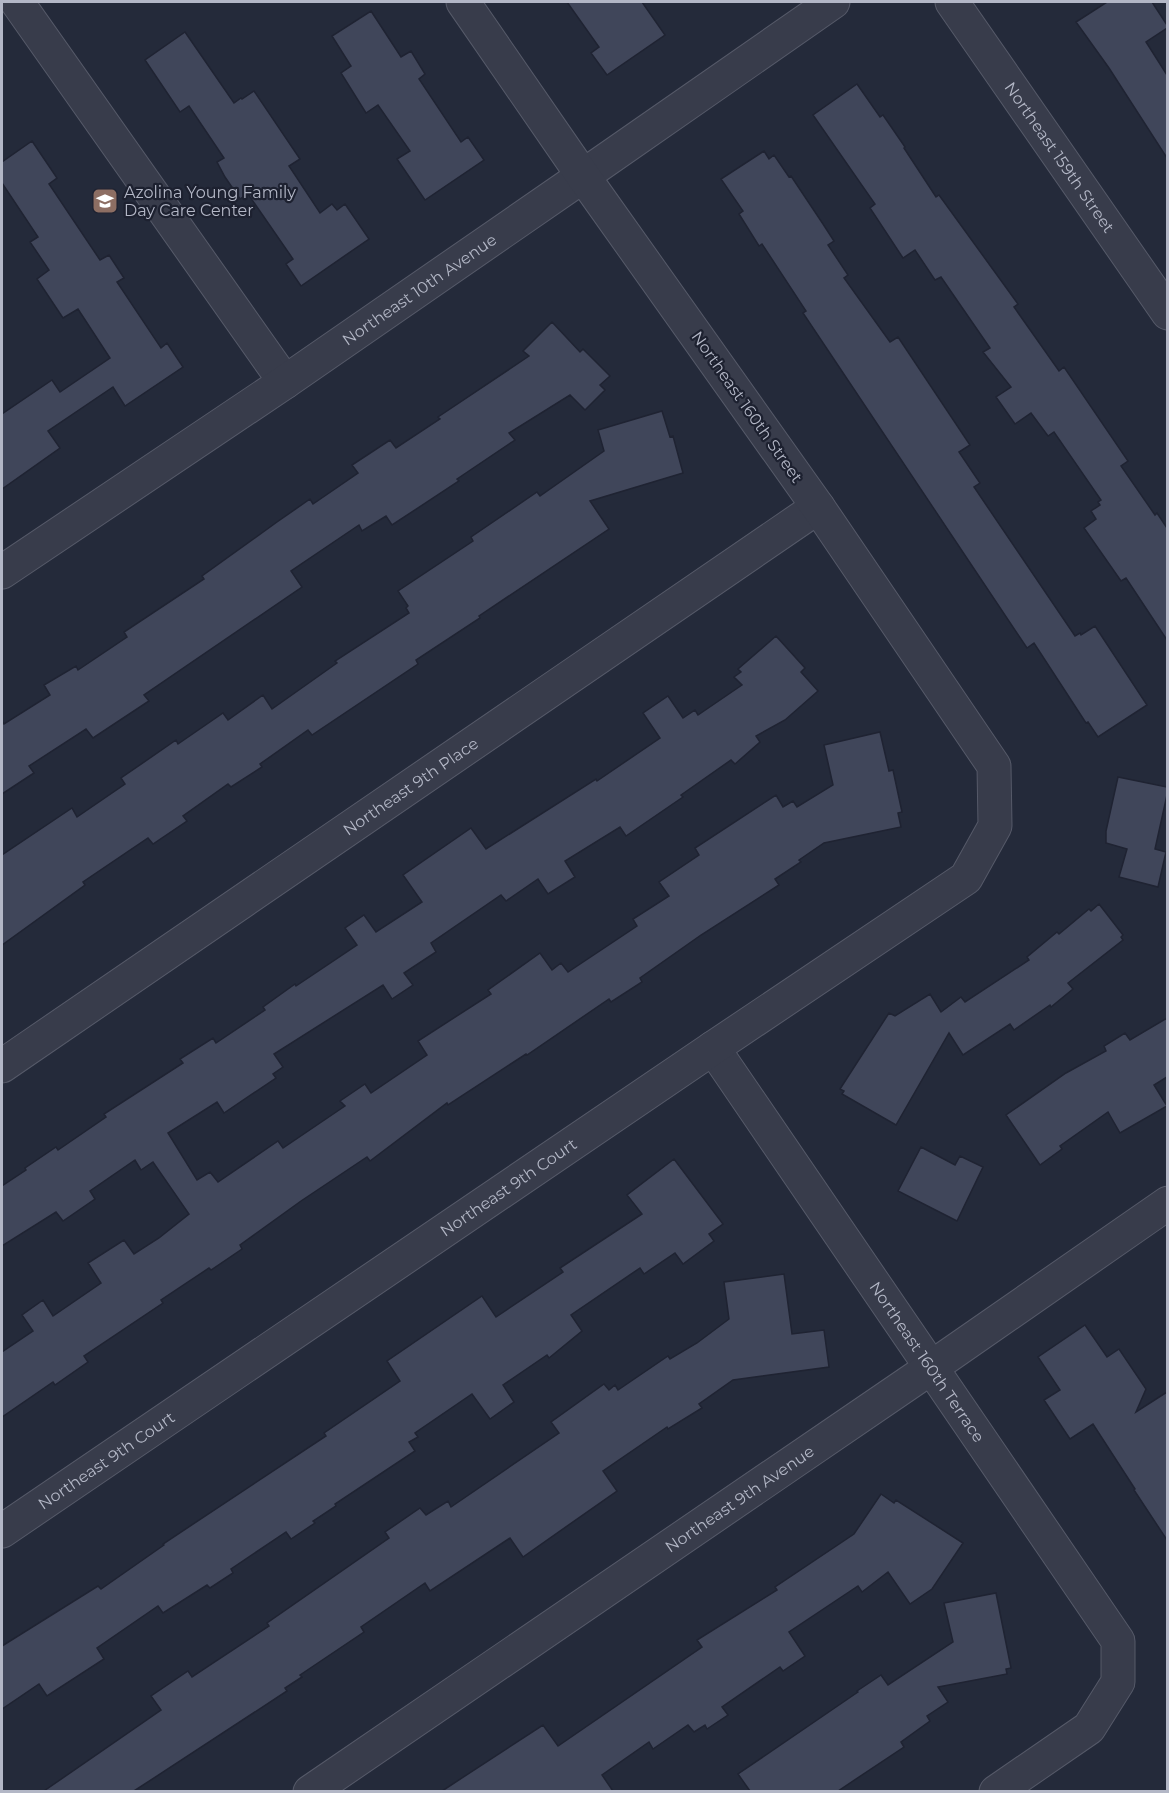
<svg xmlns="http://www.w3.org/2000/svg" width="1169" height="1793" viewBox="0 0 1169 1793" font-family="Montserrat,sans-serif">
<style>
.building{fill:#40465a;stroke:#1f2332;stroke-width:1.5}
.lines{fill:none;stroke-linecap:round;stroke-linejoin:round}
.minor-casing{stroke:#565a69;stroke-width:35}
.minor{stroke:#383c4b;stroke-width:33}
.labels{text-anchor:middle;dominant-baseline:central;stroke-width:4.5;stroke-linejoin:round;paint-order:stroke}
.street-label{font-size:16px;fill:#b3b7c6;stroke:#1d2130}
.poi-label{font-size:16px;fill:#b3b7c6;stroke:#1d2130;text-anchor:start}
</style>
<rect width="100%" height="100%" fill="#242a3a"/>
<path class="building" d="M 567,2 L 642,2 L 665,35 L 607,75 L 591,53 L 599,47 Z
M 1107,2 L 1152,2 L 1167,25 L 1167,28 L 1146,42 L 1167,75 L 1167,158 L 1109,68 L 1076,22 Z
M 371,11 L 401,57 L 411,51 L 425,74 L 419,79 L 461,142 L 468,137 L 484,160 L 425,200 L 397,159 L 410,151 L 378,105 L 366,113 L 341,73 L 351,66 L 332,36 Z
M 185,32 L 234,103 L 241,98 L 242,99 L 254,91 L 300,159 L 289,166 L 320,213 L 332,204 L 337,210 L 345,204 L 369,239 L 301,286 L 286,264 L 293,259 L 248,194 L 240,199 L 225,177 L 217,162 L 224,158 L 189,106 L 180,112 L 145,60 Z
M 857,84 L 880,117 L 883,115 L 905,147 L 904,148 L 936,197 L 939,195 L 1018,304 L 1014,307 L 1059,371 L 1064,367 L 1128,461 L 1121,466 L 1155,515 L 1157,513 L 1167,528 L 1167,640 L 1126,578 L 1121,581 L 1084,528 L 1096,519 L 1091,511 L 1100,505 L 1098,502 L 1101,500 L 1054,432 L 1048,436 L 1031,413 L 1015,424 L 996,397 L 1011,387 L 983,352 L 990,348 L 941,277 L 935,280 L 915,250 L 903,258 L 870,208 L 875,204 L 813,115 Z
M 32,141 L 57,178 L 49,184 L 100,260 L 109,255 L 124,278 L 117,282 L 161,348 L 167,343 L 183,367 L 125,406 L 113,387 L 48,431 L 60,448 L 2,489 L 2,414 L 52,380 L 60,392 L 110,358 L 78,309 L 63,318 L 37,279 L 49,270 L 30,242 L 38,237 L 2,183 L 2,162 Z
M 764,151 L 769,159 L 774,155 L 789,177 L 791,176 L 823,224 L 834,241 L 828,245 L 848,275 L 844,278 L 890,342 L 898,337 L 970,445 L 959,452 L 980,483 L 974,487 L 1075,636 L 1080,633 L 1081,635 L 1095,626 L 1147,705 L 1098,737 L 1088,722 L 1086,723 L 1034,643 L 1027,648 L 803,313 L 806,311 L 762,244 L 759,246 L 739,214 L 743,211 L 721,179 Z
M 552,322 L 580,352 L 583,349 L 610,376 L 600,385 L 605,390 L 585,410 L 570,395 L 509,433 L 515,440 L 457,479 L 459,481 L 392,525 L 386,516 L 362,531 L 359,525 L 291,571 L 302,587 L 144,695 L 149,701 L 93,738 L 86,729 L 29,766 L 34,773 L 2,794 L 2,721 L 4,724 L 50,695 L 44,685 L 76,666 L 78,670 L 127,637 L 124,632 L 204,579 L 202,576 L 277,522 L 310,499 L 313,504 L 358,473 L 352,465 L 390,440 L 396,448 L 440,419 L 438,417 L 529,356 L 523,351 Z
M 662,411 L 670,437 L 673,436 L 683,473 L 590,501 L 609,529 L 479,616 L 480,618 L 416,660 L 418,664 L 312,735 L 308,730 L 260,764 L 262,767 L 231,787 L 228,784 L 183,816 L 187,821 L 153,844 L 148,838 L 83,882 L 85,885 L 2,945 L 2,855 L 72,808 L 77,817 L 125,784 L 121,778 L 176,740 L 178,744 L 223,713 L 228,720 L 263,695 L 272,709 L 337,663 L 335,661 L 409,613 L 406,608 L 408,606 L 398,591 L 473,541 L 471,537 L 537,492 L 540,496 L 604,451 L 598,430 Z
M 776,636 L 805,668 L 801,672 L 818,691 L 785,720 L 756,736 L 760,742 L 735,764 L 731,760 L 681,795 L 683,797 L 626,836 L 620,827 L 565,861 L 575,877 L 548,894 L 538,879 L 506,901 L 501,895 L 431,943 L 436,952 L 404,973 L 413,985 L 392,999 L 383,985 L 274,1054 L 283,1067 L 273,1074 L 276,1078 L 224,1113 L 217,1102 L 168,1133 L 197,1180 L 210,1172 L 218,1182 L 278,1141 L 283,1148 L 345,1106 L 340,1101 L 365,1084 L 371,1093 L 427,1055 L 418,1041 L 491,994 L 488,990 L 540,953 L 552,970 L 561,963 L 568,972 L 637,926 L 633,919 L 669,896 L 659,882 L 699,855 L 695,848 L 776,795 L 783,807 L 793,801 L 797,807 L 833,785 L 824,745 L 880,732 L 889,771 L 893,770 L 902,812 L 898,813 L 901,827 L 824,843 L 799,860 L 801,862 L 775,879 L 779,885 L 701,935 L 640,978 L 642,982 L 611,1002 L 609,999 L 527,1055 L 526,1054 L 448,1105 L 447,1103 L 370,1161 L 367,1157 L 301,1201 L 240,1245 L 242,1249 L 211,1270 L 209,1268 L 161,1300 L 163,1303 L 84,1356 L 88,1362 L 55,1385 L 53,1382 L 2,1417 L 2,1352 L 33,1331 L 22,1315 L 43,1300 L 53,1316 L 101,1283 L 88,1263 L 124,1240 L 134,1254 L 159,1238 L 189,1214 L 153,1162 L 141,1170 L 135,1160 L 90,1191 L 95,1199 L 63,1221 L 56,1212 L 2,1246 L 2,1186 L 26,1170 L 25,1168 L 56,1147 L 58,1150 L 106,1117 L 104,1114 L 183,1063 L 180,1059 L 213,1038 L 216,1043 L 265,1010 L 263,1007 L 295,984 L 296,986 L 357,945 L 345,928 L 364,915 L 376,932 L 422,902 L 403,875 L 471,828 L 486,849 L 596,779 L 597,781 L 660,738 L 643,713 L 668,696 L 683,718 L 695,710 L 698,715 L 742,685 L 734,677 L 741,672 L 738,669 Z
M 1118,777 L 1167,787 L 1167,795 L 1155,849 L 1166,852 L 1158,887 L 1119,877 L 1127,849 L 1106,843 L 1106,831 Z
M 1099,904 L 1123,935 L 1121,937 L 1123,940 L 1068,983 L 1073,989 L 1051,1007 L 1050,1005 L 1014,1030 L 1010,1024 L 963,1055 L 949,1033 L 896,1125 L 842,1094 L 844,1091 L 840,1089 L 889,1013 L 895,1016 L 930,994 L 941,1012 L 961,997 L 965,1002 L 1029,960 L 1027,957 L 1057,932 L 1059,934 L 1089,909 L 1091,911 Z
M 1167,1018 L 1167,1077 L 1154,1085 L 1167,1106 L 1120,1133 L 1108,1112 L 1060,1146 L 1062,1149 L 1040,1165 L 1006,1115 L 1066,1073 L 1106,1051 L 1104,1046 L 1125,1033 L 1130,1040 Z
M 921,1147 L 955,1165 L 960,1156 L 983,1167 L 957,1221 L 898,1191 Z
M 674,1159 L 723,1224 L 709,1234 L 714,1241 L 683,1264 L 675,1253 L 644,1274 L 640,1268 L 571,1315 L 582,1331 L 549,1358 L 547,1355 L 503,1385 L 514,1402 L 490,1419 L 472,1394 L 415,1433 L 418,1437 L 409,1442 L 415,1451 L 335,1504 L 336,1506 L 313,1521 L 315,1523 L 291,1539 L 286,1532 L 231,1569 L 233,1573 L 210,1588 L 207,1585 L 163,1613 L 158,1606 L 97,1648 L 104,1659 L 47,1696 L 39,1684 L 2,1709 L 2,1646 L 98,1586 L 101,1589 L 164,1545 L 163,1544 L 326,1436 L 324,1433 L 400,1381 L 387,1361 L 482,1296 L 496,1317 L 563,1272 L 560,1268 L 642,1214 L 627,1195 Z
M 784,1274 L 792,1334 L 824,1330 L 829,1367 L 733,1380 L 699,1404 L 702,1408 L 668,1429 L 667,1427 L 603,1471 L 617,1491 L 523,1557 L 510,1538 L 430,1591 L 425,1583 L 361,1627 L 364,1632 L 300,1675 L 302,1677 L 285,1688 L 287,1691 L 134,1791 L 44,1791 L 161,1710 L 151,1696 L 188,1671 L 192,1677 L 269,1626 L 267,1623 L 389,1538 L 385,1532 L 420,1508 L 426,1515 L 448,1501 L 451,1507 L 559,1433 L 551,1422 L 604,1384 L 609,1390 L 615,1385 L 618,1390 L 668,1356 L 670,1359 L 697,1343 L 729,1319 L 724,1282 Z
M 1085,1325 L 1107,1357 L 1119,1349 L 1146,1389 L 1136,1412 L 1167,1392 L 1167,1540 L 1134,1490 L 1135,1489 L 1093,1424 L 1070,1439 L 1044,1400 L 1060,1390 L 1038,1357 Z
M 881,1494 L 894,1503 L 896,1500 L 963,1543 L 932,1589 L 910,1604 L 888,1572 L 862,1592 L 858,1586 L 789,1632 L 805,1656 L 783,1671 L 780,1667 L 722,1707 L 728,1715 L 707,1729 L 705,1725 L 694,1732 L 688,1725 L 653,1749 L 649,1742 L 602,1775 L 613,1791 L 442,1791 L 543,1725 L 558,1746 L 702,1647 L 697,1640 L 777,1590 L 775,1587 L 854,1534 Z
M 996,1593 L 1011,1668 L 1006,1669 L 1007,1674 L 938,1687 L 948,1702 L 927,1716 L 930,1721 L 901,1742 L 904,1747 L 838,1791 L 750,1791 L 738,1774 L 858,1692 L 857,1691 L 881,1675 L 888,1685 L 953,1642 L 944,1603 Z"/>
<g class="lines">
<g class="minor-casing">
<g id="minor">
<path d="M 17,2 L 285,382"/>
<path id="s1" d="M 952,2 L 1168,313"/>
<path id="s2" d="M 2,572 L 285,382 L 583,176 L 833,2"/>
<path id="s3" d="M 713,1048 L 1118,1641 L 1118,1682 L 1089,1728 L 996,1792"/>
<path id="s4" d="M 2,1066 L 818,507"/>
<path id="s5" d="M 2,1531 L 713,1048 L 966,878 L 995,826 L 994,766 L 818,507 L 583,176 L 463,2"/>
<path id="s6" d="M 310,1792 L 932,1367 L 1168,1203"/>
</g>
</g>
<use href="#minor" class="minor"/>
</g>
<defs>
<g id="school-square" transform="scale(1.35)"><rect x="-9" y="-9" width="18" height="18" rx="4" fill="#8d6e63" stroke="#1d2130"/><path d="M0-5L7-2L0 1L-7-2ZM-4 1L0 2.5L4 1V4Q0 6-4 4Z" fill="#fff"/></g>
</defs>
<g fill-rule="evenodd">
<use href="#school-square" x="105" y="201"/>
</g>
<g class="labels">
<g class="street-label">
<text stroke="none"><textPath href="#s1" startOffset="189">Northeast 159th Street</textPath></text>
<text stroke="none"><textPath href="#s2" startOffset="504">Northeast 10th Avenue</textPath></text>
<text transform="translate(747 407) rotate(55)">Northeast 160th Street</text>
<text stroke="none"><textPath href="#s4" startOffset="495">Northeast 9th Place</textPath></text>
<text stroke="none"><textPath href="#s5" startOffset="612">Northeast 9th Court</textPath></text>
<text stroke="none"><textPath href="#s3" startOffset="380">Northeast 160th Terrace</textPath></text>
<text stroke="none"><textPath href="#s5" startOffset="126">Northeast 9th Court</textPath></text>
<text stroke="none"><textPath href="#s6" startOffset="520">Northeast 9th Avenue</textPath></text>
</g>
<g class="poi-label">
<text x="124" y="192">Azolina Young Family<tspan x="124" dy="18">Day Care Center</tspan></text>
</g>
</g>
<rect width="1169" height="1793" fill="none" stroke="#b3b7c6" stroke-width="6"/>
</svg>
